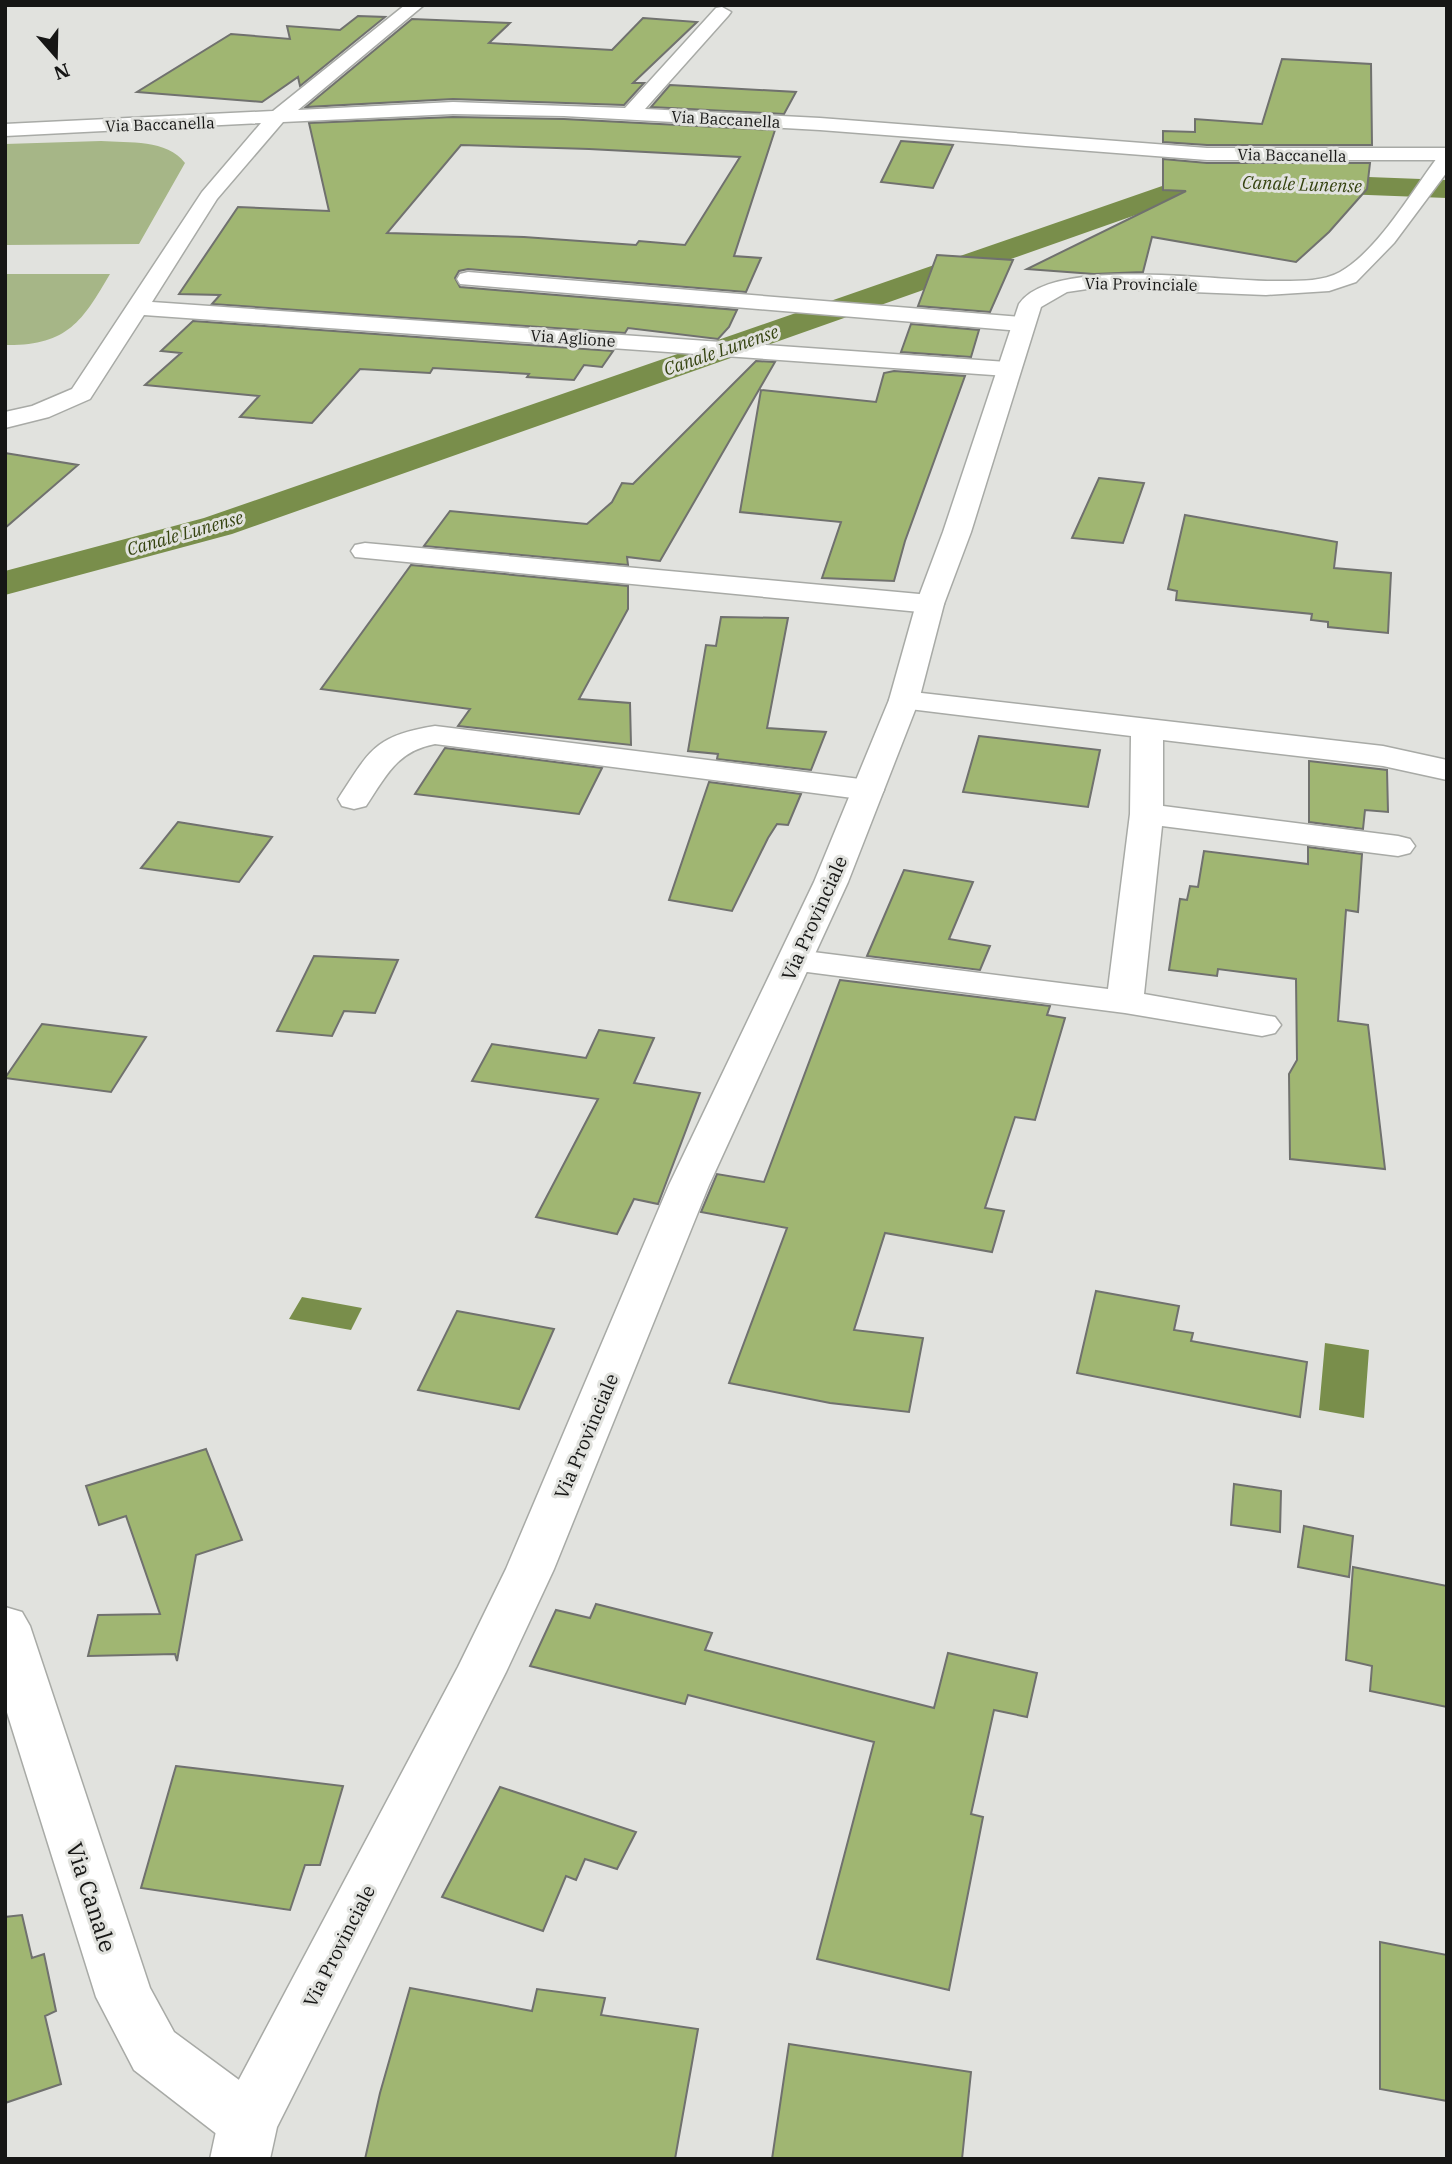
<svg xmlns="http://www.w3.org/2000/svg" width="1452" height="2164" viewBox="0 0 1452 2164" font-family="'IBM Plex Serif',serif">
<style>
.green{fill:#a6b687}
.water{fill:#798e4b}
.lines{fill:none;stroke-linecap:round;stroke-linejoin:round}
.canal{fill:#798e4b;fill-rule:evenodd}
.building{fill:#a0b672;stroke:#70716e;stroke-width:2;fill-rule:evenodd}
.street-casing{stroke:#a8aaa6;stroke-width:3}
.secondary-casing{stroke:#a8aaa6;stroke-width:3}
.street{fill:#fff;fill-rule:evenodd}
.secondary{fill:#fff;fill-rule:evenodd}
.labels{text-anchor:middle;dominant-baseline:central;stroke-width:6;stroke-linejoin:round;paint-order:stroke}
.far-street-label{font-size:16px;fill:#161615;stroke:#e1e2de}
.far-water-label{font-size:18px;font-style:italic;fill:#354310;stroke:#e1e2de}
.street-label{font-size:19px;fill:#161615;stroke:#e1e2de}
.near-street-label{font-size:23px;fill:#161615;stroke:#e1e2de}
</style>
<rect width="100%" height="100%" fill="#e1e2de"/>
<path class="green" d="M 101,141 C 129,143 167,139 185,163 L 139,244 L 5,245 L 5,144 Z
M 5,274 L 110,274 C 82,322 67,346 5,345 Z"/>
<path class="water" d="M 302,1297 L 362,1308 L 351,1330 L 289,1319 Z
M 1325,1343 L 1369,1350 L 1364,1418 L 1319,1410 Z"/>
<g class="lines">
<path class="canal" d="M 1237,172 L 1447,180 L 1447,198 L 1237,190 L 1181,199 L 232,534 L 5,595 L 5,571 L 204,518 L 1165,185 Z"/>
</g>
<path class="building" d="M 358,16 L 385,17 L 300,86 L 298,77 L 262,102 L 137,92 L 231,34 L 290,39 L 287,26 L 340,30 Z
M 643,18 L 697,22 L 633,83 L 644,83 L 624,105 L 453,99 L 306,107 L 412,19 L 510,23 L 489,43 L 612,50 Z
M 1282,59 L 1371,64 L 1372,145 L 1207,145 L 1163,142 L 1163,131 L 1195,132 L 1195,119 L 1262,124 Z
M 670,85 L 796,92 L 784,114 L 651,107 Z
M 453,117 L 564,119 L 775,130 L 734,256 L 761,258 L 746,292 L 468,269 L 459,271 L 455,278 L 460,287 L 737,310 L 729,327 L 718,339 L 628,328 L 625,333 L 212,304 L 220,295 L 179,294 L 238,207 L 329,211 L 309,123 ZM 461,145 L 589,149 L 740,157 L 685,245 L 639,241 L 636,245 L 524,237 L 387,233 Z
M 901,141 L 953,145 L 933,188 L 881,182 Z
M 1163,159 L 1207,163 L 1370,163 L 1367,189 L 1329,232 L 1296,262 L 1152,237 L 1143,272 L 1094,274 L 1027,269 L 1186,191 L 1163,190 Z
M 937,255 L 1013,260 L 990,312 L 918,306 Z
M 193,321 L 613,351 L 602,367 L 584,365 L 574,380 L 527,377 L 529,374 L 433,368 L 430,373 L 360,369 L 312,423 L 240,417 L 259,396 L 145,385 L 181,353 L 161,351 Z
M 911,324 L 979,330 L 971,357 L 901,352 Z
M 756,361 L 775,362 L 660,561 L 627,557 L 628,565 L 424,546 L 450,511 L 587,524 L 612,502 L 622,483 L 633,484 Z
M 894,371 L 965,376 L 905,541 L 894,581 L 822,578 L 841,522 L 740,512 L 761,390 L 876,402 L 884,373 Z
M 5,453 L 78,465 L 5,528 Z
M 1099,478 L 1144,483 L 1123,543 L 1072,538 Z
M 1185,515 L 1337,542 L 1334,568 L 1391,573 L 1388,633 L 1328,627 L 1328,622 L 1311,620 L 1312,614 L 1176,600 L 1177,591 L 1168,589 Z
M 411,565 L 628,586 L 628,609 L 579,699 L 630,703 L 631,745 L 458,726 L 470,709 L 321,689 Z
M 721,617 L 788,618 L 767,728 L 826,732 L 811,770 L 717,759 L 718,754 L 688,751 L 706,645 L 716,646 Z
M 979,736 L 1100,750 L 1088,807 L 963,792 Z
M 445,748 L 602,768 L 579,814 L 415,794 Z
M 1309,761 L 1387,770 L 1388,812 L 1365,810 L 1363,829 L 1309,822 Z
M 709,782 L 801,794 L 788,825 L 777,824 L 768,838 L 732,911 L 669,900 Z
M 178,822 L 272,837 L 239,882 L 141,868 Z
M 1308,847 L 1362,854 L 1358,912 L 1346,910 L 1338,1021 L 1368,1025 L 1385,1169 L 1290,1159 L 1289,1074 L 1297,1060 L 1296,979 L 1218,969 L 1217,976 L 1169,970 L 1180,899 L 1187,900 L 1190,886 L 1198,887 L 1204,851 L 1308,864 Z
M 904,870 L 973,882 L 949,939 L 990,946 L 980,970 L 867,956 Z
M 314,956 L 398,960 L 375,1013 L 344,1011 L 332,1036 L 277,1031 Z
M 840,980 L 1050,1006 L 1047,1015 L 1065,1018 L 1035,1120 L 1015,1117 L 985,1208 L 1004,1211 L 992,1252 L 885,1233 L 854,1330 L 923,1338 L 909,1412 L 830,1403 L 729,1383 L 787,1228 L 701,1212 L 717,1174 L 764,1182 Z
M 42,1024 L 146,1037 L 111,1092 L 5,1078 Z
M 599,1030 L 654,1038 L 634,1083 L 700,1093 L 658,1204 L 634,1199 L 617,1234 L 536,1217 L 598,1099 L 472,1081 L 492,1044 L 586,1058 Z
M 1096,1291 L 1179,1306 L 1174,1330 L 1193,1333 L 1191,1341 L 1307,1362 L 1300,1417 L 1077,1373 Z
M 457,1311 L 554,1329 L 519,1409 L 418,1390 Z
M 206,1449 L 242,1540 L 196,1555 L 177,1661 L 175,1654 L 88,1656 L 98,1615 L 160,1614 L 126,1516 L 99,1525 L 86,1486 Z
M 1234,1484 L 1281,1491 L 1280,1532 L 1231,1525 Z
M 1304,1526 L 1353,1536 L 1349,1577 L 1298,1567 Z
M 1353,1567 L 1447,1586 L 1447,1707 L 1370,1691 L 1372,1666 L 1346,1660 Z
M 596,1604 L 712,1633 L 705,1650 L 934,1708 L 948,1653 L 1037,1673 L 1027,1717 L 994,1710 L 971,1814 L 983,1817 L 949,1990 L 817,1959 L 874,1742 L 688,1695 L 685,1704 L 530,1666 L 556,1610 L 590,1618 Z
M 176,1766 L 343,1786 L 320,1865 L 305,1865 L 290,1910 L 141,1888 Z
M 500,1787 L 636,1832 L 617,1869 L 585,1859 L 576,1880 L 566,1876 L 543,1931 L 442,1897 Z
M 22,1915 L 32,1958 L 44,1954 L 56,2011 L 45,2016 L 61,2084 L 5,2103 L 5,1917 Z
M 1380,1942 L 1447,1955 L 1447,2101 L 1380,2089 Z
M 410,1988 L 532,2011 L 537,1989 L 605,1998 L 601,2015 L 698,2029 L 675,2159 L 365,2159 L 380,2093 Z
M 789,2044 L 971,2072 L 962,2159 L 772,2159 Z"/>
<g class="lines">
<g class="street-casing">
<path id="street" d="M 405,5 L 424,5 L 298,110 L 453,102 L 625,108 L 716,8 L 722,7 L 731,12 L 728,16 L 645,109 L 820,118 L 1207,148 L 1447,148 L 1447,160 L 1207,160 L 820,130 L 564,116 L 453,114 L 283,122 L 217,199 L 152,302 L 1007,362 L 1016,364 L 1019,369 L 1016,374 L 1007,376 L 144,315 L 90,399 L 49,417 L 5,428 L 5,412 L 32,406 L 72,389 L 202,192 L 261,123 L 5,136 L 5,124 L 273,111 Z
M 468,272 L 1021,317 L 1029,319 L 1033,324 L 1029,329 L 1021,331 L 460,284 L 457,279 L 460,274 Z
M 365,543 L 930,595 L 940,598 L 944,604 L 940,610 L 930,613 L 355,557 L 351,551 L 355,545 Z
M 904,691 L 1383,746 L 1447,760 L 1447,780 L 1383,766 L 1163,740 L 1163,806 L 1398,836 L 1410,839 L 1415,846 L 1410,853 L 1398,856 L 1162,826 L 1144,994 L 1275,1017 L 1281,1025 L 1275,1033 L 1262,1036 L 1125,1013 L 784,969 L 779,961 L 784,953 L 797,950 L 1108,989 L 1130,814 L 1131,736 L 893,707 L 889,700 L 893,693 Z
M 435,726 L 868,780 L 880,783 L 884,790 L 880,797 L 868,800 L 435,744 C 397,751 386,776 366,806 L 354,809 L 342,806 L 338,799 C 370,750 374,736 435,726 Z
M 5,1607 L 22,1612 L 30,1626 L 150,1988 L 174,2032 L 269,2102 L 278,2122 L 269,2142 L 248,2150 L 227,2142 L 134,2070 L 96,1997 L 5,1706 Z"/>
</g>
<g class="secondary-casing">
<path id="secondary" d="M 1447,152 L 1447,172 L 1394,243 L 1356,282 L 1329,291 L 1266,295 L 1094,288 L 1067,292 L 1041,307 L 971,532 L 944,604 L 919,700 L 848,882 L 709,1185 L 554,1569 L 506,1672 L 277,2127 L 270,2159 L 210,2159 L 218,2122 L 227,2102 L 458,1667 L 506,1569 L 669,1185 L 814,882 L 889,700 L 916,604 L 943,532 L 1019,304 C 1053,254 1225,283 1283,281 C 1301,281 1324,281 1340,272 C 1379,250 1413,189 1440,154 Z"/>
</g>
<use href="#street" class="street"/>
<use href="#secondary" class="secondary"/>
</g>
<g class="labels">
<g class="far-street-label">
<text transform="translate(726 119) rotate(3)">Via Baccanella</text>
<text transform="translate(160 124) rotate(-2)">Via Baccanella</text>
<text transform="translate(1292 155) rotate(1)">Via Baccanella</text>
<text transform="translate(1141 284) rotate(1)">Via Provinciale</text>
<text transform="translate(573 338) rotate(4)">Via Aglione</text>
</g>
<g class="far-water-label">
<text transform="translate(1302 184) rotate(2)">Canale Lunense</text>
<text transform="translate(721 350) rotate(-19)">Canale Lunense</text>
<text transform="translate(185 533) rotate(-16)">Canale Lunense</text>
</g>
<g class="street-label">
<text transform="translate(814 918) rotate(-66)">Via Provinciale</text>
<text transform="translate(586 1436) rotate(-67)">Via Provinciale</text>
<text transform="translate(339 1946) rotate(-63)">Via Provinciale</text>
</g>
<g class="near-street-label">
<text transform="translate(92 1897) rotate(72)">Via Canale</text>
</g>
</g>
<rect width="1452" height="2164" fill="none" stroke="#161615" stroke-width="14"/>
<g transform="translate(56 56) rotate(160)" stroke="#e1e2de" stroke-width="5" paint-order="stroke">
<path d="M0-5L12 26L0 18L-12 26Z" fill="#161615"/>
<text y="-10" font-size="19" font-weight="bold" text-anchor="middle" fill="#161615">N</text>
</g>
</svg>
